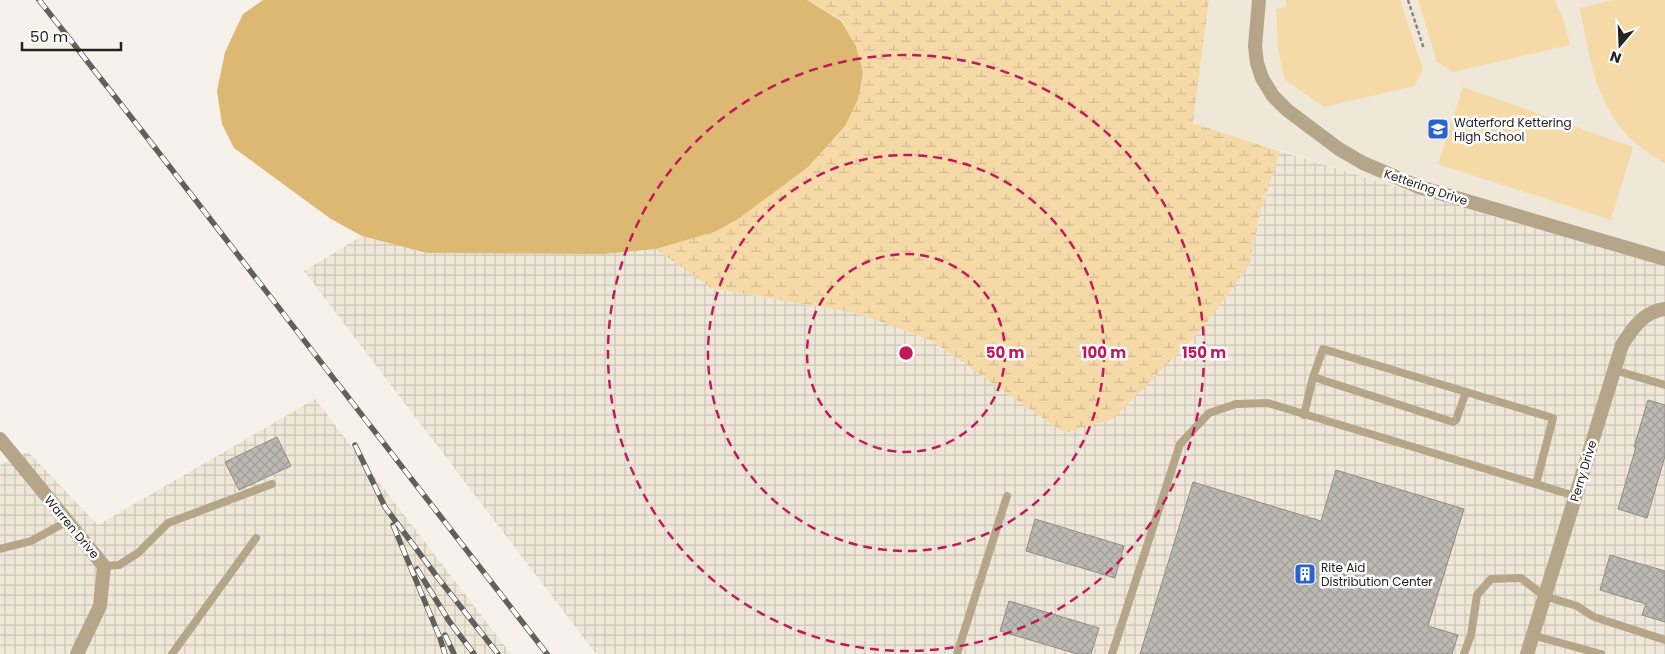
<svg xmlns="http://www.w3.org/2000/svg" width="1665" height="654" viewBox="0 0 1665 654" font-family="Poppins,sans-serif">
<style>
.built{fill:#efe7d8}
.industrial{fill:url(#industrial-grid)}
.grass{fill:#f5daa7}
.wetland{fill:url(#wetland-marsh)}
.water{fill:#ddb872}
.building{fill:url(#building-cross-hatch);stroke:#918d87}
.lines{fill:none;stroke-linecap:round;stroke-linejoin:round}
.path{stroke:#898681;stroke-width:2.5;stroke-dasharray:4 2.5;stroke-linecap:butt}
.service{stroke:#b6a689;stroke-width:8}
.minor{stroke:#b6a689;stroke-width:14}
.rail-casing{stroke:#62605c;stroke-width:5.5}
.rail{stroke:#fff;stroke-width:4;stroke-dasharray:11;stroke-linecap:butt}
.ring{fill:none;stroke:#c2185b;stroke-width:2.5;stroke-dasharray:9 6}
.labels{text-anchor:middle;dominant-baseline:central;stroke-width:5;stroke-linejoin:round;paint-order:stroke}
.poi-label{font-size:12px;fill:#252320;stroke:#fff;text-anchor:start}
.street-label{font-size:12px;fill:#252320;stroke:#fff}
.centre{fill:#c2185b;stroke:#fff;stroke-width:2.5}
.ring-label{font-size:15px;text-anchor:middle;font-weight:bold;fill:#c2185b;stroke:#fff;stroke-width:5;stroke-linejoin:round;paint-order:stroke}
</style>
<defs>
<pattern id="industrial-grid" width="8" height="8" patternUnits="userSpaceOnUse" patternTransform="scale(1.25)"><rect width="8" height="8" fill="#efe7d8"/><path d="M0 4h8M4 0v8" fill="none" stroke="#cdc6b9"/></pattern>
<pattern id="wetland-marsh" width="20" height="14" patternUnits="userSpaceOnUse" patternTransform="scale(1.25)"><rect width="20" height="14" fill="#f5daa7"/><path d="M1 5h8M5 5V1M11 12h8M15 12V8" fill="none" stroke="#d2bb8f"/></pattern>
<pattern id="building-cross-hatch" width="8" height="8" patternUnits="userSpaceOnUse" patternTransform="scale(1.25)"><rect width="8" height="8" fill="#bcb9b2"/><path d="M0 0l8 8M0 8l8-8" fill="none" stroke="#a19f99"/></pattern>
</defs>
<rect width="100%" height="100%" fill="#f6f2eb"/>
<path class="built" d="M 1209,0 L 1665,0 L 1665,265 L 1474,211 L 1193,123 Z"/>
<path class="industrial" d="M 1280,151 L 1474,211 L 1665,265 L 1665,654 L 596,654 L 304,271 L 362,236 L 427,253 L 604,254 L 656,249 L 711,288 L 861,314 L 932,341 L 1064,433 L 1250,264 L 1260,213 Z
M 315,399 L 511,654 L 0,654 L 0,465 L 28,452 L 98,525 Z"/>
<path class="grass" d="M 1286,0 L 1400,0 L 1423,70 L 1414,86 L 1324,107 L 1285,80 L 1278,50 L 1276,9 L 1286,7 Z
M 1418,0 L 1555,0 L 1564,21 L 1570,45 L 1453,72 L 1437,62 Z
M 1613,0 L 1665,0 L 1665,164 C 1649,153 1630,141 1618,124 C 1593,90 1588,49 1580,8 Z
M 1463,87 L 1633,147 L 1611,220 L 1438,164 Z"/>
<path class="wetland" d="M 807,0 L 1209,0 L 1193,123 L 1280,151 L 1260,213 L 1250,264 L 1202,329 L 1113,419 L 1064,433 L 932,341 L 861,314 L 711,288 L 656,249 L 714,232 L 858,99 L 862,73 L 856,46 L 841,20 Z"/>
<path class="water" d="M 263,0 L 807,0 L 841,21 L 856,46 L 863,73 L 858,99 L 845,126 L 808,167 L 738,219 L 714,232 L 656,249 L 604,254 L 427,253 L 362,236 L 331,219 L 234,148 L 222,124 L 217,91 L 225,52 L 243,14 Z"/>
<path class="building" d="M 1648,400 L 1665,405 L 1665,456 L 1647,518 L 1618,509 L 1636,447 L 1634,447 Z
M 277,437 L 291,466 L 239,490 L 225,462 Z
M 1336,470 L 1464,509 L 1428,626 L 1458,635 L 1452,654 L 1140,654 L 1193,482 L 1321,521 Z
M 1035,519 L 1124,546 L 1115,578 L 1026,551 Z
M 1610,555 L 1665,571 L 1665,622 L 1642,615 L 1646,604 L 1600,590 Z
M 1009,601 L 1099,628 L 1091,654 L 1077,654 L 1000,631 Z"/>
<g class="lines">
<path class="path" d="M 1408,0 L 1424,49"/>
<path class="service" d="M 1614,370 L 1665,385
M 1313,377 L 1453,422 L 1456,420 L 1466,392
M 1304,415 L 1313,377 L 1323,349 L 1553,418 L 1536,484
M 0,549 L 31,541 L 68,521
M 104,566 L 119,565 L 138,553 L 168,523 L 272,484
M 1532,635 L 1601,654
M 172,654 L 256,538
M 957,654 L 1007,496
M 1112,654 L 1180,444 L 1209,413 L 1236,404 L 1268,403 L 1575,496
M 1464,654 L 1471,635 L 1477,595 L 1491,579 L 1521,578 L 1544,596 L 1577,606 L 1594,617 L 1665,640"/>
<path class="minor" d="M 1259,0 L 1255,46 L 1257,63 L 1262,78 L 1273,96 L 1287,110 L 1339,149 L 1363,163 L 1419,187 L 1665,259
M 0,439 L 104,566 L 100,606 L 77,654
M 1527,654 L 1622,345 C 1632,329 1644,311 1665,309"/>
<g class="rail-casing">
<path id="rail" d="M 39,0 L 142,131 L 547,654
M 355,445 L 385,507 L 438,578 L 498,654
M 393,525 L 440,638 L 445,654
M 417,569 L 449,621 L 474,654
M 445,635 L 454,654"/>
</g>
<use href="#rail" class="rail"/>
</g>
<g class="ring">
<circle cx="906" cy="353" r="99"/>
<circle cx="906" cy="353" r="198"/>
<circle cx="906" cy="353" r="298"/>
</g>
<defs>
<g id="school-square" transform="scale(1.125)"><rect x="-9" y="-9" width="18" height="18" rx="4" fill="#2b61cf" stroke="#fff"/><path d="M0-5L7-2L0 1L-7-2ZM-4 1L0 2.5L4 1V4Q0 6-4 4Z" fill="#fff"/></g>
<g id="building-square" transform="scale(1.125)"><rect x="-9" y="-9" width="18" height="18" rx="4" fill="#2b61cf" stroke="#fff"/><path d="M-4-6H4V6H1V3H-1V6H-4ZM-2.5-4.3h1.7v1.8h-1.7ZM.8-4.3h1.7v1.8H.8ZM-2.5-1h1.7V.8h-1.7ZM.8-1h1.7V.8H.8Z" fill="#fff"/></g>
</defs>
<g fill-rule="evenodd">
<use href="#school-square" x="1438" y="129"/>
<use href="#building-square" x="1305" y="574"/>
</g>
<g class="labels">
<g class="poi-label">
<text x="1454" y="122">Waterford Kettering<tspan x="1454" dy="14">High School</tspan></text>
<text x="1321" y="567">Rite Aid<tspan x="1321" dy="14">Distribution Center</tspan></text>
</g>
<g class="street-label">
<text transform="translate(1426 187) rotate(19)">Kettering Drive</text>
<text transform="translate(1583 471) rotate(-73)">Perry Drive</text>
<text transform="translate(72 527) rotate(50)">Warren Drive</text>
</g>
</g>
<circle cx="906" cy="353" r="8" class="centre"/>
<g class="ring-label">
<text x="1005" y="358">50 m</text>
<text x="1104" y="358">100 m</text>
<text x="1204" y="358">150 m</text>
</g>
<g transform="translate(1620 45) rotate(199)" stroke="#ffffff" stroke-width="4" paint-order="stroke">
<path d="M0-4L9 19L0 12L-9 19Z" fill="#252320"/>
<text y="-8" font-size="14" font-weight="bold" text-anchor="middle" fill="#252320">N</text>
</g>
<path d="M22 42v8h99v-8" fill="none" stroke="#252320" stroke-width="2.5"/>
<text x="30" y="42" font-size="15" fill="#252320" stroke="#ffffff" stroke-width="4" paint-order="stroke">50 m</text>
</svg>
